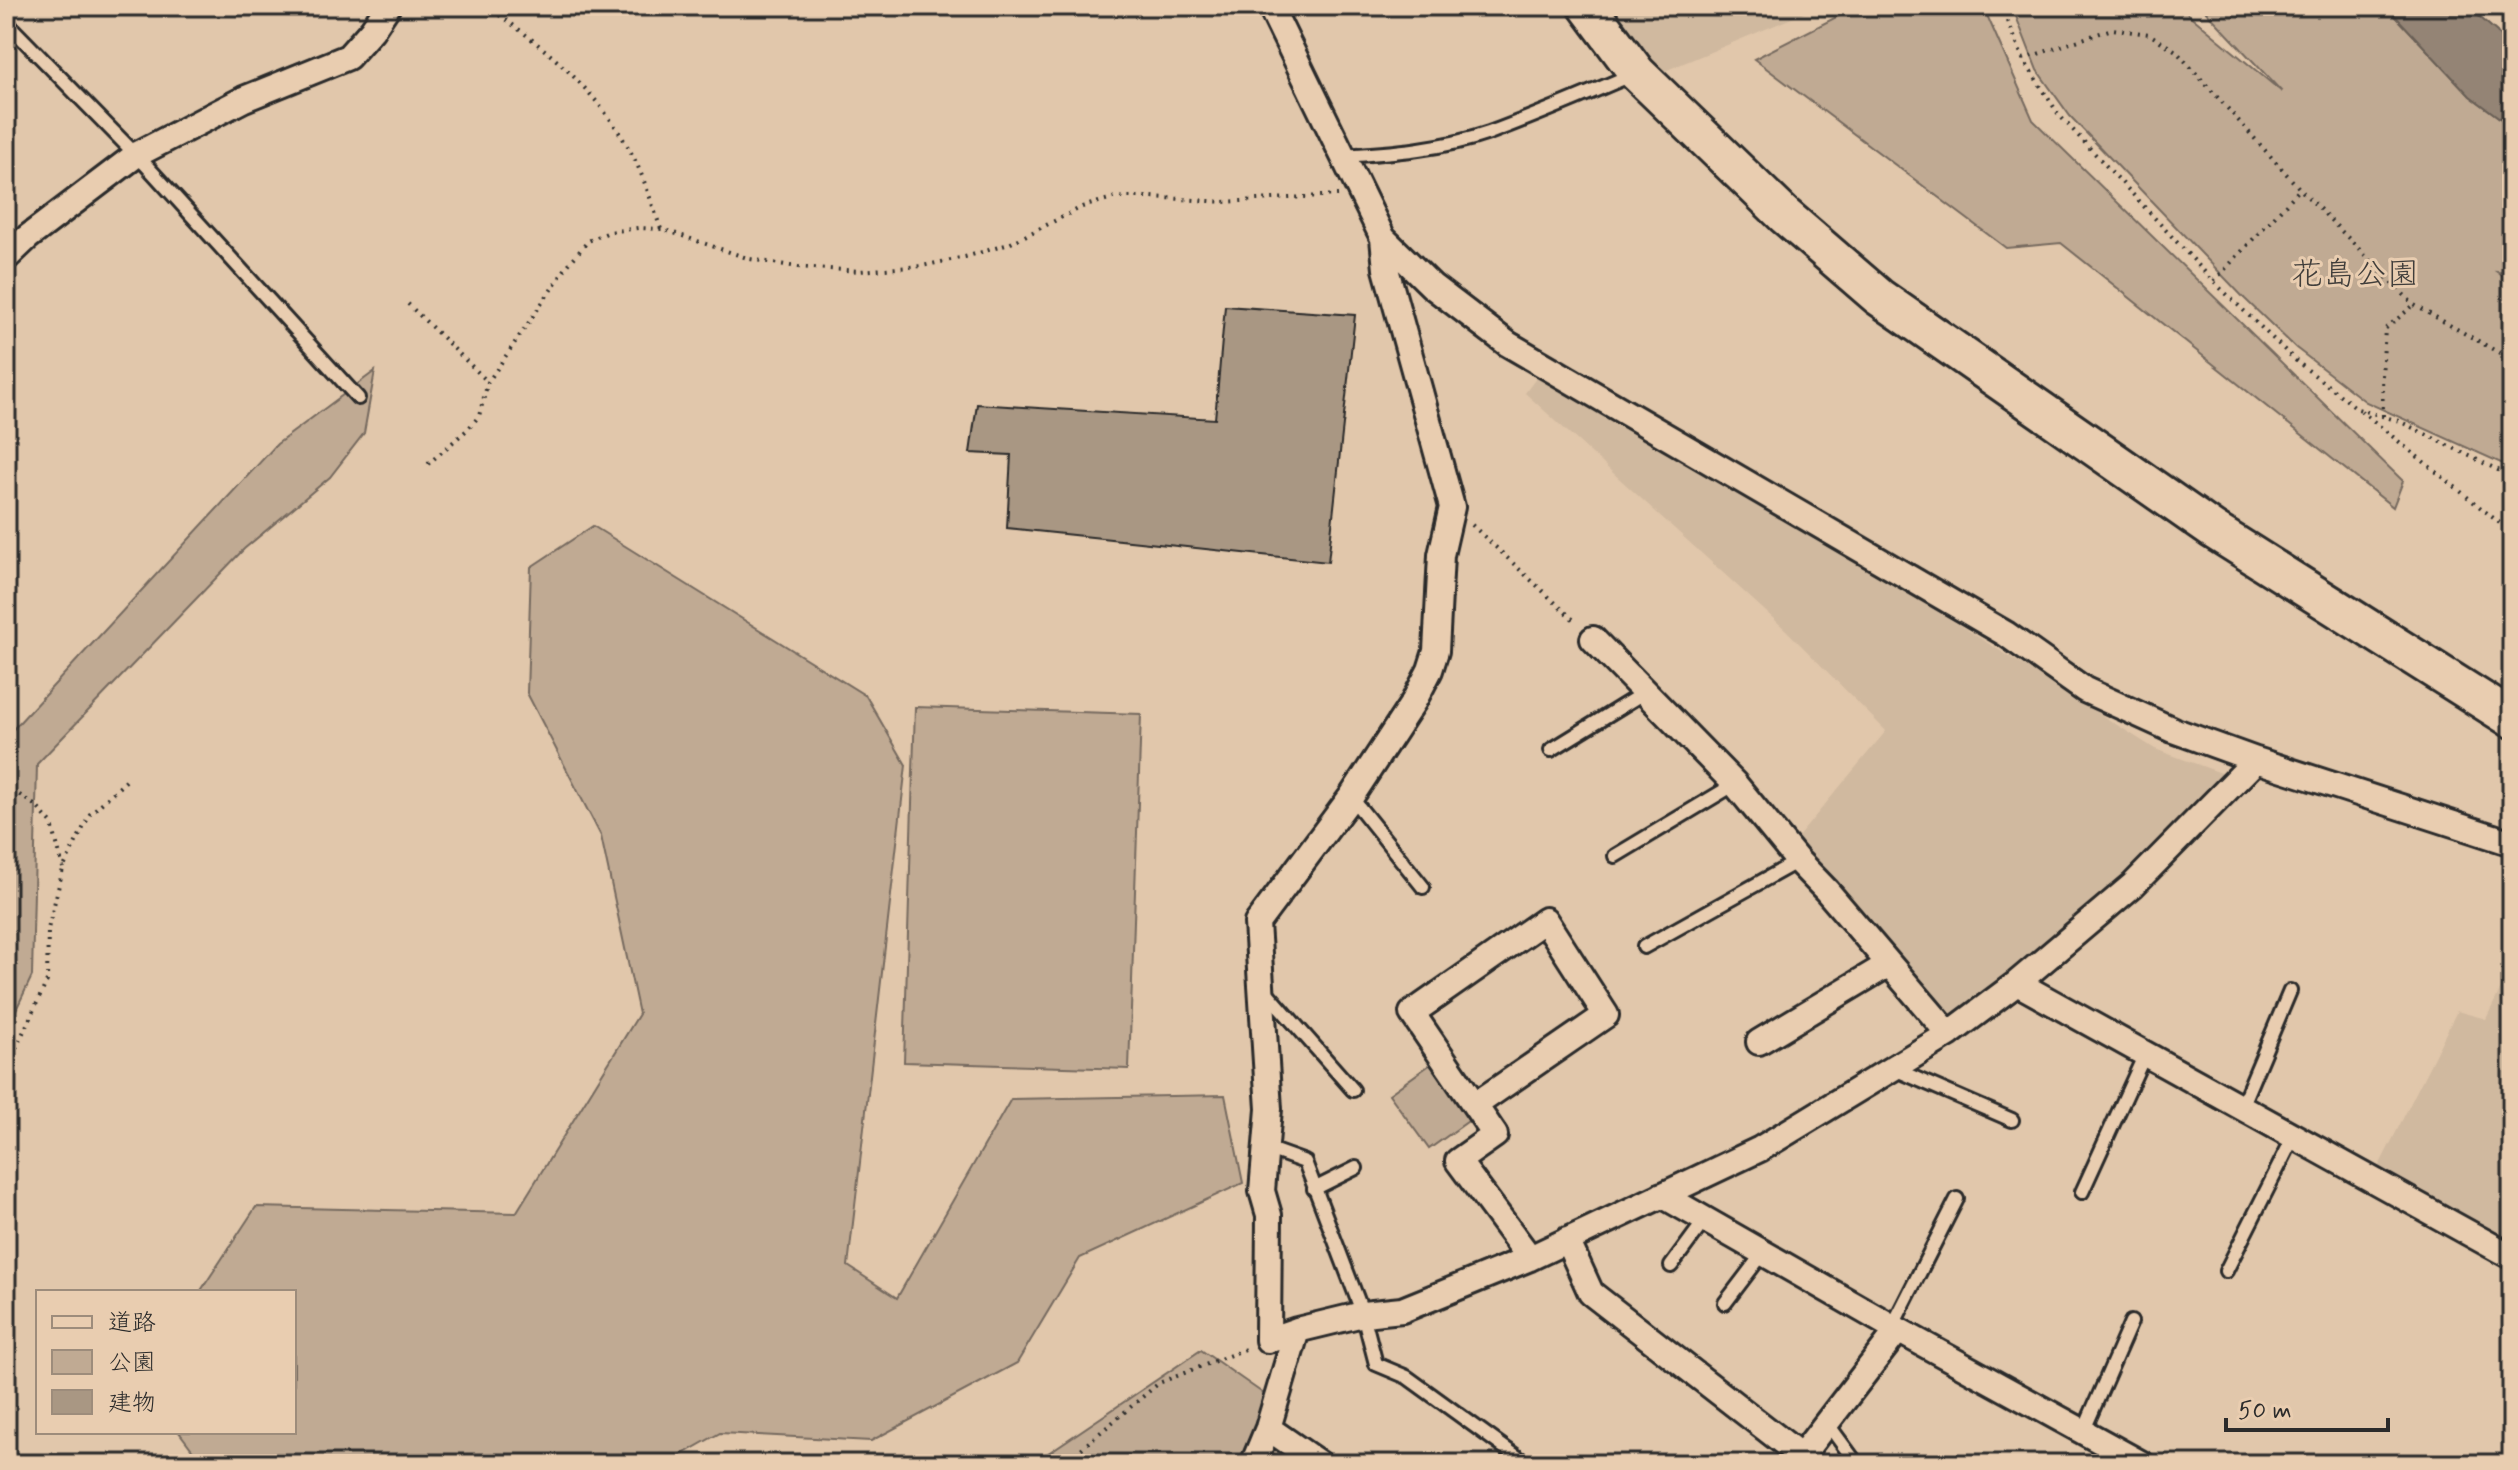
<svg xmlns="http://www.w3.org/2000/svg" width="2518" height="1470" viewBox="0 0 2518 1470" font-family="Mynerve,'Klee One',sans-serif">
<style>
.built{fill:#d0b99f}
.green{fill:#c0aa93;stroke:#766a5f;stroke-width:2}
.water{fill:#948475;stroke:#6a6057;stroke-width:2}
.building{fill:#a99783;stroke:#2b2b2b;stroke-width:2}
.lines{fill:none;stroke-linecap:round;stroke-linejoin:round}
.lane-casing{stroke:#2b2b2b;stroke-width:18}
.street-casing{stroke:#2b2b2b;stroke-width:30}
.secondary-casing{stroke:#2b2b2b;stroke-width:42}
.path{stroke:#2b2b2b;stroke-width:4;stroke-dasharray:2 6;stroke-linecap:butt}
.lane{stroke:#e9cdb0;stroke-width:12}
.street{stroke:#e9cdb0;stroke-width:24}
.secondary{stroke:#e9cdb0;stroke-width:36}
.labels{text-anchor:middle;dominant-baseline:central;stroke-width:6;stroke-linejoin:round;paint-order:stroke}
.park-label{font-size:32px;fill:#413e3b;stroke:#e9cdb0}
</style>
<rect width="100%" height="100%" fill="#e1c7ab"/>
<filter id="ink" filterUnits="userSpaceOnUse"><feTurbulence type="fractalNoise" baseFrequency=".0125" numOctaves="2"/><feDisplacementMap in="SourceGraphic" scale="16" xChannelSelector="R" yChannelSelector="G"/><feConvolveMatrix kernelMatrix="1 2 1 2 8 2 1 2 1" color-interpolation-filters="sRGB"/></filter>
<g filter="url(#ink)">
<path class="built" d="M 1602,6 L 1821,6 L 1655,75 Z
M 1537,377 L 1920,600 L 2155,749 L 2224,774 L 2059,939 L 1949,1020 L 1793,843 L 1886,731 L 1786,630 L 1525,393 Z
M 2512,966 L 2512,1245 L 2377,1170 L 2457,1011 L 2486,1019 Z"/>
<path class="green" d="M 1858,6 L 1915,9 L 1915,6 L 1983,6 L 2033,120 L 2403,481 L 2393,507 L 2061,243 L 2006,248 L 1754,59 Z
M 2012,6 L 2186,6 L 2188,14 L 2282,92 L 2201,6 L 2386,6 L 2470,96 L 2512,127 L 2512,273 L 2497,272 L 2512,283 L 2512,468 L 2366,402 L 2296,348 L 2245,299 L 2070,116 L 2037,70 Z
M 375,371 L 364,433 L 330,477 L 244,549 L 37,764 L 32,976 L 6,1031 L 6,737 L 277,444 Z
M 593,526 L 866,696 L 906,765 L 848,1266 L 897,1298 L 1011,1099 L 1225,1095 L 1243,1183 L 1080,1258 L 1017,1363 L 871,1441 L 720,1433 L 665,1464 L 203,1464 L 179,1432 L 294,1432 L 294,1292 L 200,1292 L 256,1207 L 516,1213 L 639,1014 L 601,836 L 527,693 L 531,567 Z
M 915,707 L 1141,714 L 1129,1069 L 904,1062 Z
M 1431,1064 L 1471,1119 L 1429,1149 L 1389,1094 Z
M 1201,1350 L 1284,1408 L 1264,1464 L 1032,1464 Z"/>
<path class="water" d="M 2386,6 L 2470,6 L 2474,12 L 2497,32 L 2512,56 L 2512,127 L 2470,96 Z"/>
<path class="building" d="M 1225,306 L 1355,315 L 1328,562 L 1007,528 L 1011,455 L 970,453 L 977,404 L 1215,419 Z"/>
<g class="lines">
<g class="lane-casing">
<path id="lane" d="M 6,22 L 145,164 L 358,398
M 1342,156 C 1391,153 1443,149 1489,133 C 1538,115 1586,94 1634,74
M 1551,750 L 1645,692
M 1351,797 L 1423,887
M 1615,856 L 1735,784
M 1644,947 L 1798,861
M 1264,989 L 1353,1090
M 1892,1068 L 2012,1120
M 2241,1107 L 2290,991
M 1266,1148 L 1305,1162 L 1363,1314 L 1376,1364 L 1407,1377 L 1527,1464
M 1314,1189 L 1356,1168
M 2082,1192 L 2145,1054
M 1671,1266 L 1705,1220
M 2226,1271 L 2294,1136
M 1725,1303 L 1763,1253
M 1892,1327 L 1957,1199
M 1827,1423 L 1857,1464
M 2083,1432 L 2131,1322"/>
</g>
<g class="street-casing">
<path id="street" d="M 1270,6 L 1383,238 L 1432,286 L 1508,344 L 2006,634 L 2085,690 L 2173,730 L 2256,760 L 2512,843
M 1383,238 L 1386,269 L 1452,507 L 1441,555 L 1436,651 L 1430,670 L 1414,701 L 1351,797 L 1257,923 L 1269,1109 L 1262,1191 L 1269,1215 L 1268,1340 L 1297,1330 L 1363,1314 L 1402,1310 L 1530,1258 L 1760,1149 L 1949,1034 L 2017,983 L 2133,885 L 2256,760
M 6,258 L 28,237 L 136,155 L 244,99 L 348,57 L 372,30 L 388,6
M 1593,639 L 1735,784 L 1798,861 L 1827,891 L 1949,1034
M 2017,983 L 2512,1257
M 1759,1042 L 1889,964
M 1475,1105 L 1606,1015 L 1545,920 L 1412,1013 L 1495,1135 L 1458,1161 L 1530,1258
M 1662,1195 L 1898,1330 L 2142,1464
M 1567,1240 L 1591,1293 L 1801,1456
M 1268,1428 L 1320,1464
M 1253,1464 L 1268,1428 L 1297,1330
M 1795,1464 L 1898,1330"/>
</g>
<g class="secondary-casing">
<path id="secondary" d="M 1587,6 L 1637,73 L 1784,215 L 1879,297 L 2213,530 L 2512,719"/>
</g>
<path class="path" d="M 486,6 C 541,43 597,90 629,149 C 643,173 651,202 661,229
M 2002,6 L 2023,59 L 2059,115 L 2214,282 L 2295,360 L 2358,409 L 2399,421 L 2512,477
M 2023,59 L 2112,29 L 2149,34 L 2176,51 L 2300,189 L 2414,305 L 2512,360
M 2214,281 L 2300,189
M 408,304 L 488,382
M 2361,411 L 2512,533
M 2383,416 L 2382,376 L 2385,329 L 2414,305
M 428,464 L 468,429 L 479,416 L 488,382 L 568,265 L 588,241 L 609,232 L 638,228 L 662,229 L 750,259 L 797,267 L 860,271 L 922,266 L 965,257 L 1009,244 L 1082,207 L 1116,197 L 1152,197 L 1224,202 L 1338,195
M 1472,525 L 1577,623
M 6,786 L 36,806 L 52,824 L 63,868
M 6,1070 L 47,981 L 48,929 L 63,869 L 90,814 L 128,779
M 1063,1464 L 1159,1383 L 1248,1348"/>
<use href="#lane" class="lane"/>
<use href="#street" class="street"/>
<use href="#secondary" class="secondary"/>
</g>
</g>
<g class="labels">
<g class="park-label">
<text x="2355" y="275">花島公園</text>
</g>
</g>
<rect width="2518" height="1470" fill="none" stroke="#e9cdb0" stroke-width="32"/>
<rect x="16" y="16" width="2486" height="1438" fill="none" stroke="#2b2b2b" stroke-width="3" filter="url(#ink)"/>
<rect x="36" y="1290" width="260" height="144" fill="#e9cdb0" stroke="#9d8c7b" stroke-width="2"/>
<rect x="52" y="1316" width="40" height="12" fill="#e9cdb0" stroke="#9d8c7b" stroke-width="2"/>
<text x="108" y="1330" font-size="24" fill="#2b2b2b">道路</text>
<rect x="52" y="1350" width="40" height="24" fill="#c0aa93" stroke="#9d8c7b" stroke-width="2"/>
<text x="108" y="1370" font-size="24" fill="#2b2b2b">公園</text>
<rect x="52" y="1390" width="40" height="24" fill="#a99783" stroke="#9d8c7b" stroke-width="2"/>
<text x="108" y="1410" font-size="24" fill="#2b2b2b">建物</text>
<path d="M2226 1418v12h162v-12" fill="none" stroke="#2b2b2b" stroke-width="4"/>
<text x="2238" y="1418" font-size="24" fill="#2b2b2b" stroke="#e9cdb0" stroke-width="6" paint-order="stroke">50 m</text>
</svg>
